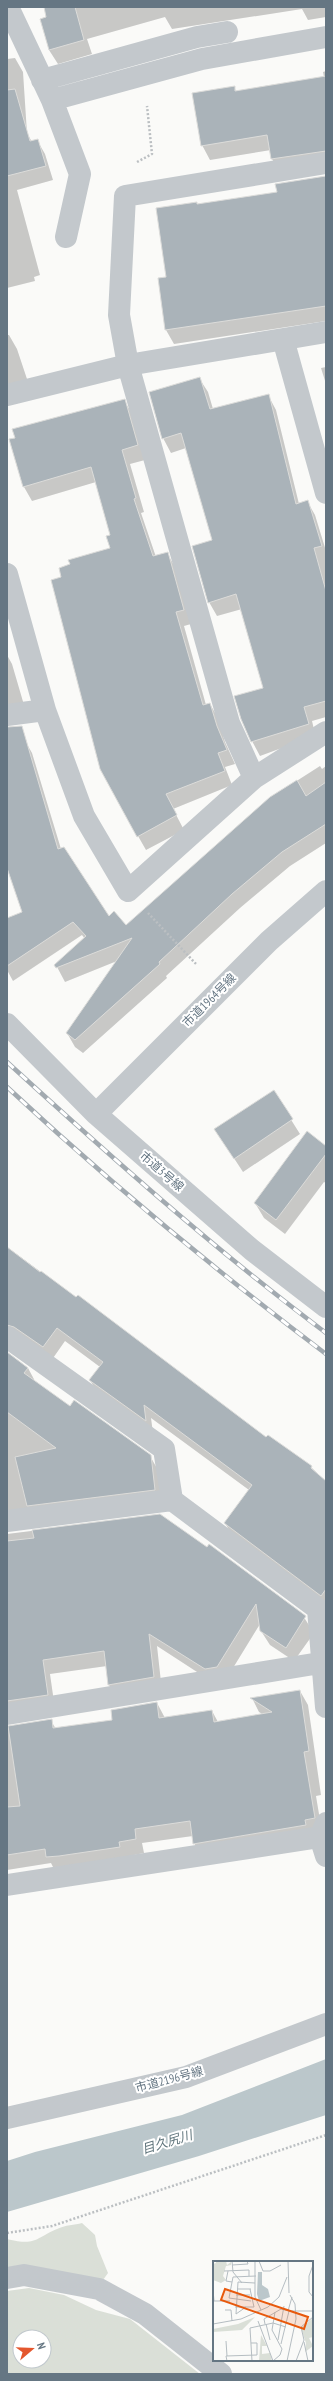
<svg xmlns="http://www.w3.org/2000/svg" width="333" height="2381" viewBox="0 0 333 2381" font-family="'PT Sans Narrow','Noto Sans JP',sans-serif">
<style>
.green{fill:#dadfd7;fill-rule:evenodd}
.water{fill:#bbc7cb}
.shadow{fill:#0003}
.building{fill:#aab3b9;stroke:#dcdcda}
.lines{fill:none;stroke-linecap:round;stroke-linejoin:round}
.path{stroke:#bbbfc2;stroke-width:2.5;stroke-dasharray:2 2;stroke-linecap:butt}
.minor{stroke:#c3c8cc;stroke-width:22}
.rail-casing{stroke:#a2aab0;stroke-width:4.5}
.rail{stroke:#fff;stroke-width:3;stroke-dasharray:9;stroke-linecap:butt}
.labels{text-anchor:middle;dominant-baseline:central;stroke-width:4;stroke-linejoin:round;paint-order:stroke}
.street-label{font-size:12px;fill:#657683;stroke:#fff}
.water-label{font-size:13px;font-style:italic;fill:#60757c;stroke:#fff}
.inset-road{fill:none;stroke:#b5bdc2;stroke-width:1}
.view{fill:#e8590c;fill-opacity:0.15;stroke:#e8590c;stroke-width:2}
.inset-edge{fill:none;stroke:#657683;stroke-width:2}
</style>
<rect width="100%" height="100%" fill="#fafaf8"/>
<path class="green" d="M 82,2223 L 95,2235 L 97,2246 L 108,2273 L 103,2280 L 7,2271 L 7,2239 C 36,2246 34,2239 57,2229 C 65,2225 75,2225 82,2223 Z
M 29,2288 L 64,2295 L 96,2310 L 130,2319 L 200,2374 L 7,2374 L 7,2291 ZM 20,2337 L 44,2337 L 44,2361 L 20,2361 Z"/>
<path class="water" d="M 326,2059 L 326,2115 L 199,2156 L 7,2212 L 7,2161 L 35,2152 L 182,2115 Z"/>
<path class="shadow" d="M 45,7 L 326,7 L 326,17 L 308,20 L 302,9 L 172,29 L 165,17 L 87,39 L 92,54 L 58,64 L 49,50 L 41,19 L 48,18 Z
M 15,58 L 23,72 L 27,133 L 32,142 L 37,140 L 45,154 L 53,180 L 17,190 L 40,275 L 34,277 L 35,281 L 7,288 L 7,59 Z
M 326,71 L 326,167 L 280,173 L 272,159 L 271,150 L 210,160 L 202,145 L 234,87 L 236,91 L 324,77 L 323,72 Z
M 326,177 L 326,321 L 174,344 L 166,330 L 159,279 L 167,278 L 197,205 L 278,193 Z
M 7,335 L 9,335 L 17,349 L 28,382 L 7,394 Z
M 326,367 L 326,384 L 321,368 Z
M 199,378 L 208,392 L 213,409 L 268,395 L 276,410 L 299,504 L 307,501 L 315,515 L 326,551 L 326,717 L 312,721 L 317,742 L 279,749 L 260,756 L 252,741 L 264,688 L 242,609 L 217,616 L 209,602 L 213,541 L 186,448 L 171,453 L 163,438 Z
M 124,400 L 132,414 L 145,460 L 130,464 L 144,512 L 141,513 L 156,557 L 167,553 L 175,567 L 191,624 L 184,626 L 206,705 L 210,704 L 218,718 L 225,742 L 235,764 L 225,767 L 232,785 L 173,809 L 184,830 L 146,850 L 138,836 L 63,578 L 111,549 L 112,535 L 96,482 L 32,501 L 24,487 Z
M 7,655 L 12,664 L 24,705 L 7,710 Z
M 24,739 L 32,753 L 61,849 L 108,918 L 126,926 L 270,798 L 320,766 L 322,769 L 326,766 L 326,843 L 290,866 L 240,908 L 166,976 L 167,978 L 83,1053 L 75,1047 L 67,1033 L 117,961 L 65,982 L 56,965 L 85,939 L 82,935 L 13,981 L 7,970 L 7,919 L 23,913 L 7,865 L 7,743 Z
M 273,1091 L 300,1134 L 243,1172 L 224,1143 Z
M 326,1147 L 326,1183 L 324,1182 L 285,1234 L 264,1218 L 255,1203 Z
M 7,1247 L 267,1439 L 311,1467 L 326,1482 L 326,1607 L 233,1537 L 225,1523 L 249,1490 L 151,1418 L 153,1433 L 98,1394 L 90,1380 L 100,1367 L 65,1341 L 51,1361 L 7,1343 Z
M 7,1352 L 28,1368 L 36,1383 L 70,1407 L 150,1456 L 158,1470 L 163,1503 L 7,1525 Z
M 160,1515 L 207,1549 L 210,1545 L 305,1619 L 314,1633 L 294,1661 L 270,1645 L 261,1631 L 260,1624 L 225,1681 L 214,1683 L 157,1646 L 162,1691 L 117,1699 L 109,1685 L 107,1666 L 50,1674 L 55,1709 L 7,1719 L 7,1534 Z
M 300,1691 L 308,1705 L 321,1795 L 316,1796 L 322,1832 L 202,1857 L 194,1843 L 193,1836 L 142,1843 L 144,1853 L 55,1871 L 51,1863 L 7,1870 L 7,1727 L 51,1721 L 56,1729 L 114,1721 L 157,1703 L 165,1718 L 212,1711 L 218,1722 L 264,1715 L 259,1712 L 252,1698 Z"/>
<path class="building" d="M 44,7 L 75,7 L 84,40 L 49,50 L 40,19 L 46,17 Z
M 326,76 L 326,151 L 271,159 L 267,135 L 201,146 L 192,93 L 235,86 L 235,91 Z
M 15,89 L 30,141 L 38,139 L 46,166 L 7,176 L 7,90 Z
M 326,176 L 326,306 L 165,330 L 158,278 L 166,277 L 156,208 L 197,202 L 197,204 L 277,192 L 275,184 Z
M 200,377 L 210,409 L 269,394 L 296,504 L 308,500 L 322,546 L 314,548 L 326,591 L 326,701 L 304,707 L 309,724 L 251,742 L 241,719 L 234,696 L 263,688 L 236,594 L 208,603 L 192,546 L 212,540 L 181,433 L 162,439 L 149,392 Z
M 125,399 L 138,445 L 122,450 L 136,498 L 134,499 L 153,556 L 168,552 L 184,610 L 176,612 L 203,705 L 210,703 L 217,726 L 227,750 L 218,753 L 225,771 L 166,794 L 177,815 L 137,837 L 100,769 L 51,580 L 61,577 L 59,568 L 70,564 L 68,560 L 110,548 L 106,536 L 110,535 L 91,467 L 23,487 L 9,439 L 15,438 L 12,429 Z
M 22,726 L 58,849 L 64,847 L 109,916 L 114,911 L 126,925 L 270,797 L 297,780 L 306,796 L 326,782 L 326,824 L 282,852 L 232,894 L 159,962 L 160,964 L 75,1040 L 66,1033 L 132,938 L 56,968 L 54,965 L 86,936 L 73,922 L 7,966 L 7,918 L 22,912 L 7,868 L 7,727 Z
M 274,1090 L 293,1119 L 234,1159 L 214,1129 Z
M 307,1131 L 326,1146 L 326,1154 L 276,1220 L 254,1203 Z
M 7,1247 L 40,1272 L 41,1271 L 76,1297 L 78,1295 L 266,1437 L 268,1435 L 312,1466 L 311,1468 L 326,1481 L 326,1589 L 321,1596 L 224,1523 L 252,1485 L 144,1405 L 146,1421 L 89,1380 L 103,1362 L 57,1328 L 43,1347 L 14,1327 L 7,1325 Z
M 7,1352 L 28,1368 L 24,1373 L 70,1406 L 74,1400 L 151,1455 L 155,1490 L 27,1506 L 15,1457 L 56,1448 L 7,1412 Z
M 160,1514 L 207,1547 L 209,1544 L 306,1616 L 286,1648 L 260,1631 L 256,1604 L 217,1667 L 205,1669 L 149,1634 L 154,1677 L 108,1685 L 104,1651 L 43,1660 L 48,1695 L 7,1701 L 7,1541 L 34,1538 L 32,1530 Z
M 300,1690 L 309,1751 L 304,1752 L 315,1818 L 305,1820 L 306,1825 L 193,1844 L 190,1821 L 135,1829 L 136,1839 L 119,1842 L 120,1847 L 59,1856 L 46,1857 L 45,1849 L 7,1855 L 7,1807 L 20,1806 L 8,1726 L 52,1719 L 53,1728 L 112,1720 L 111,1710 L 157,1702 L 159,1718 L 212,1710 L 214,1722 L 272,1712 L 250,1698 Z"/>
<g class="lines">
<path class="path" d="M 137,162 L 152,154 L 147,106
M 148,913 L 197,965
M 7,2233 L 52,2226 L 326,2135"/>
<path class="minor" d="M 8,7 L 52,100 L 80,174 L 66,237
M 42,80 L 197,37 L 227,32
M 52,100 L 202,59 L 326,37
M 283,339 L 326,493
M 7,395 L 128,365 L 326,332
M 7,574 L 45,710 L 84,816 L 128,891 L 254,778 L 326,732
M 7,715 L 45,710
M 254,778 L 229,723 L 128,365 L 119,315 L 125,196 L 326,163
M 7,1024 L 96,1114 L 252,1250 L 326,1307
M 96,1114 L 269,941 L 326,891
M 7,1337 L 164,1449 L 172,1500
M 7,1521 L 172,1500 L 318,1609 L 326,1707
M 7,1714 L 326,1662
M 326,1823 L 320,1837 L 326,1856
M 7,1885 L 320,1837
M 7,2118 L 186,2077 L 326,2024
M 7,2278 L 24,2275 L 99,2289 L 145,2314 L 221,2374"/>
<g class="rail-casing">
<path id="rail" d="M 7,1062 C 110,1156 214,1249 326,1333
M 7,1087 C 109,1182 215,1270 326,1354"/>
</g>
<use href="#rail" class="rail"/>
</g>
<g class="labels">
<g class="street-label">
<text transform="translate(209 1000) rotate(-45)">市道1964号線</text>
<text transform="translate(162 1171) rotate(41)">市道3号線</text>
<text transform="translate(169 2079) rotate(-15)">市道2196号線</text>
</g>
<g class="water-label">
<text transform="translate(167 2142) rotate(-17)">目久尻川</text>
</g>
</g>
<g transform="translate(213 2261)">
<rect width="100" height="100" fill="#fafaf8"/>
<path d="M 3,0 L 13,0 L 14,4 L 18,1 L 18,4 L 13,5 L 10,15 L 13,19 L 8,22 L 0,19 L 0,3 L 3,2 ZM 42,56 L 29,69 L 0,71 L 0,68 L 25,63 ZM 100,57 L 100,76 L 96,77 L 100,85 L 92,91 L 93,82 L 88,67 ZM 48,74 L 54,85 L 49,85 L 49,93 L 57,92 L 59,100 L 46,100 Z" fill="#dadfd7"/>
<path d="M 45,11 L 49,11 L 49,24 L 55,28 L 57,36 L 46,40 L 44,33 Z" fill="#bbc7cb"/>
<path class="inset-road" d="M 19,0 L 20,11 L 29,22M 42,0 L 42,36 L 48,49M 46,0 L 50,10 L 57,10 L 68,4M 75,0 L 76,32M 19,4 L 35,3 L 34,0M 100,4 L 96,15 L 96,31 L 100,36M 11,10 L 36,9 L 36,15M 15,10 L 13,20 L 19,21M 24,28 L 38,28M 0,29 L 1,40 L 17,40M 23,34 L 37,34M 38,40 L 16,37 L 20,16 L 43,15M 22,46 L 41,46 L 37,28M 33,46 L 23,53 L 25,21 L 42,22M 12,49 L 18,49 L 19,60M 75,50 L 79,36M 45,60 L 60,100M 0,63 L 28,58 L 55,46 L 66,36 L 74,16M 52,63 L 51,58 L 68,48 L 76,50 L 100,50M 53,63 L 57,79M 65,79 L 71,45M 13,80 L 14,95M 91,81 L 95,100M 68,83 L 76,50M 14,100 L 13,95 L 44,94 L 44,82 L 38,82M 39,100 L 37,67 L 60,62 L 73,66M 60,100 L 67,94 L 69,88 L 59,69 L 62,51M 74,100 L 83,58 L 82,43 L 77,34M 83,100 L 91,79 L 88,66 L 100,56"/>
<path class="view" d="M 12,28 L 95,56 L 91,68 L 8,39 Z"/>
<rect width="100" height="100" class="inset-edge"/>
</g>
<rect width="333" height="2381" fill="none" stroke="#657683" stroke-width="16"/>
<g transform="translate(32 2349) rotate(71)"><circle r="19" fill="#ffffff" stroke="#c1c8cd"/>
<path d="M0-3L7 15L0 10L-7 15Z" fill="#e4572e"/>
<text y="-6" font-size="11" font-weight="bold" text-anchor="middle" fill="#657683">N</text>
</g>
</svg>
